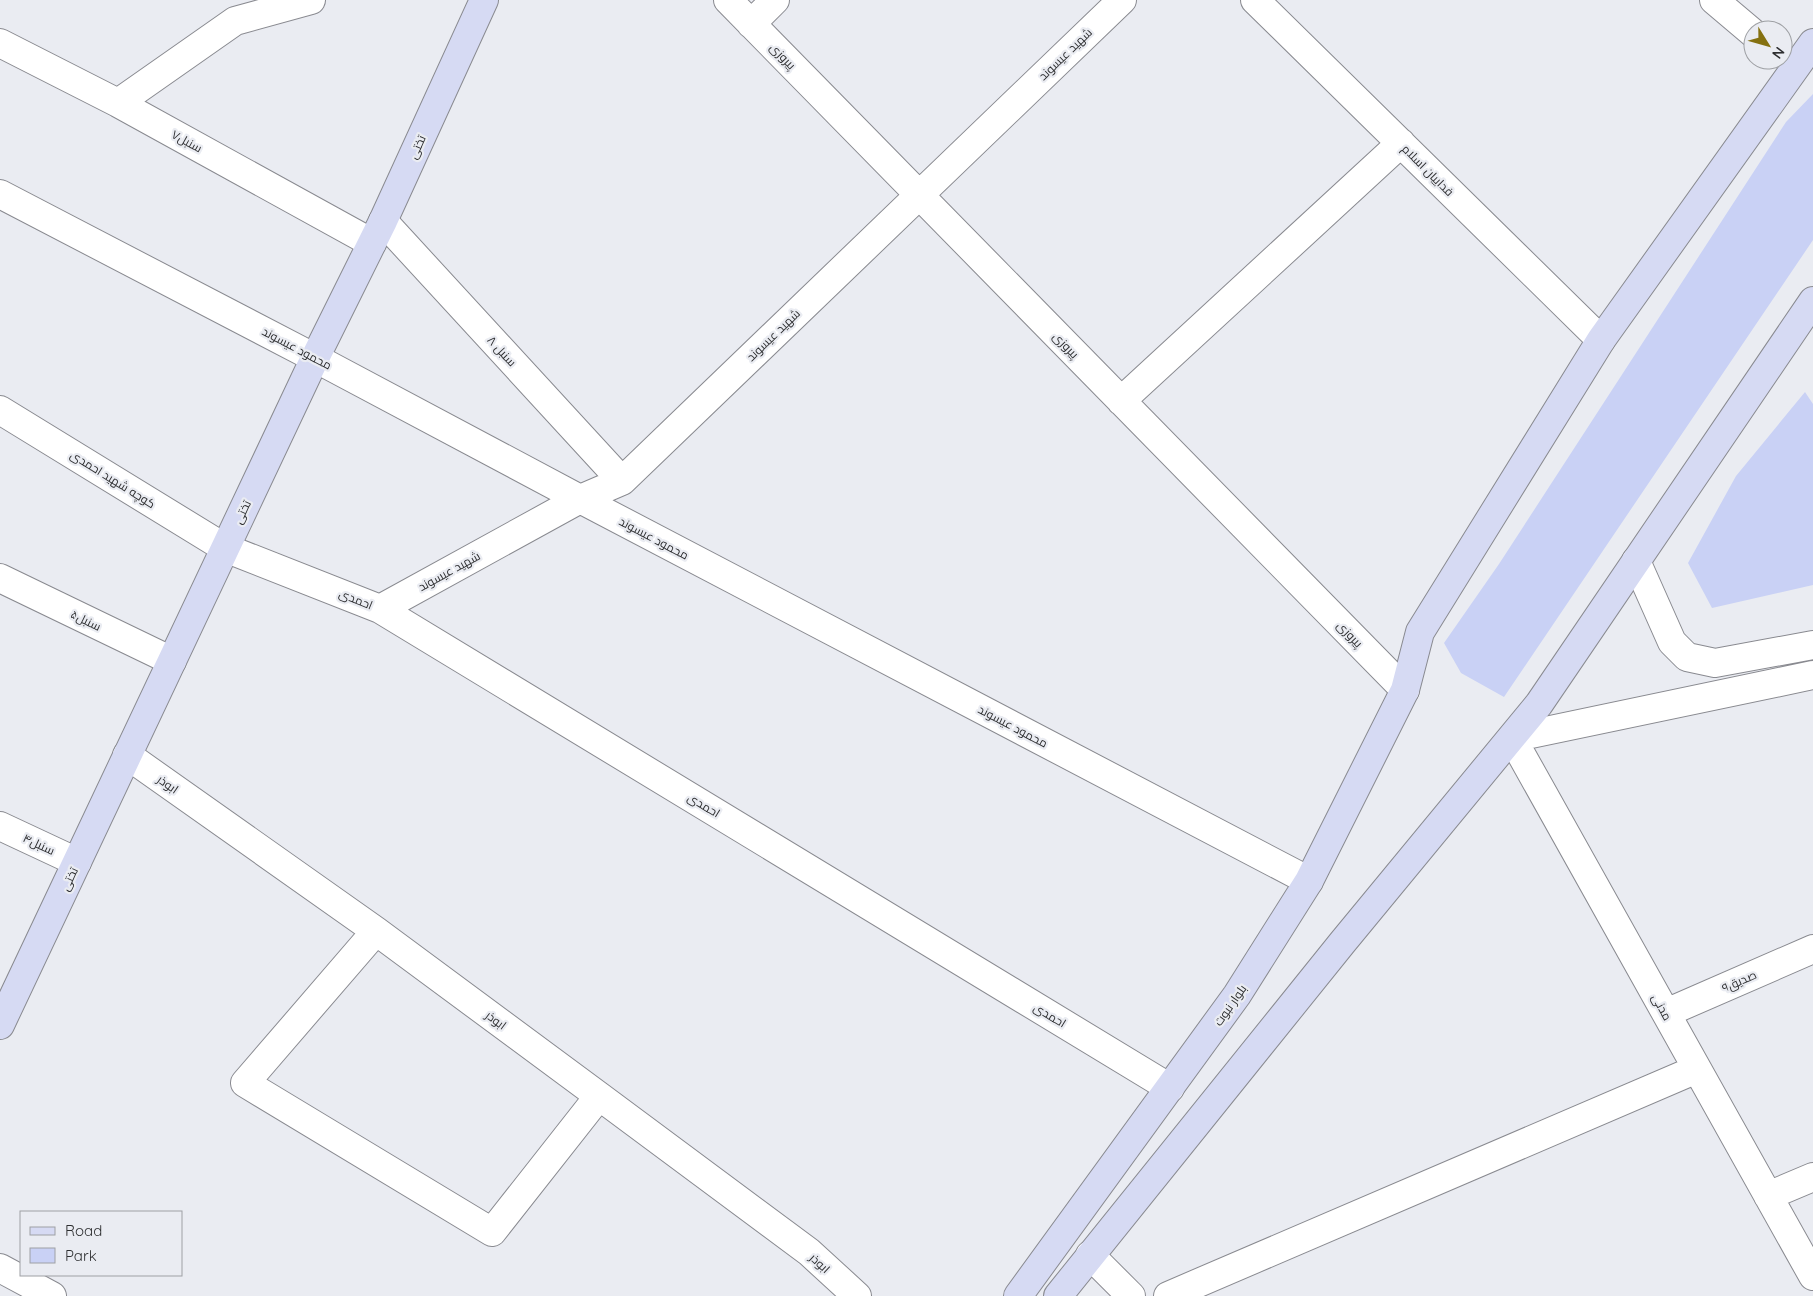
<svg xmlns="http://www.w3.org/2000/svg" width="1813" height="1296" viewBox="0 0 1813 1296" font-family="Quicksand,Cairo,sans-serif">
<style>
.green{fill:#c9d1f5}
.lines{fill:none;stroke-linecap:round;stroke-linejoin:round}
.street-casing{stroke:#898a90;stroke-width:30}
.secondary-casing{stroke:#898a90;stroke-width:30}
.street{stroke:#fff;stroke-width:28}
.secondary{stroke:#d6daf3;stroke-width:28}
.labels{text-anchor:middle;dominant-baseline:central;stroke-width:4.5;stroke-linejoin:round;paint-order:stroke}
.street-label{font-size:12px;fill:#2d2e30;stroke:#eaecf2}
</style>
<rect width="100%" height="100%" fill="#eaecf2"/>
<path class="green" d="M 1813,94 L 1813,240 L 1504,697 L 1461,673 L 1444,643 L 1499,564 L 1786,122 Z
M 1805,392 L 1813,404 L 1813,585 L 1712,608 L 1688,563 L 1736,476 Z"/>
<g class="lines">
<g class="street-casing">
<path id="street" d="M 728,0 L 1405,690
M 1255,0 L 1601,340
M 1714,0 L 1753,33
M 751,24 L 775,0
M 0,43 L 118,103 L 372,243
M 118,103 L 235,21 L 311,0
M 0,194 L 315,358 L 580,499 L 1309,881
M 383,221 L 622,481
M 1121,401 L 1401,143
M 0,410 L 225,548 L 380,609 L 1170,1088
M 1636,561 L 1672,642 L 1687,657 L 1715,663 L 1813,645
M 0,578 L 172,661
M 380,609 L 580,499 L 622,481 L 1122,0
M 1813,675 L 1512,738 L 1813,1276
M 127,755 L 376,931 L 599,1096 L 809,1252 L 857,1296
M 0,826 L 77,862
M 376,931 L 245,1083 L 492,1232 L 599,1096
M 1666,1013 L 1813,949
M 1768,1196 L 1813,1177
M 1090,1255 L 1131,1296
M 0,1268 L 52,1296
M 1168,1296 L 1697,1069"/>
</g>
<g class="secondary-casing">
<path id="secondary" d="M 0,1025 L 315,358 L 383,221 L 484,0
M 1018,1296 L 1237,995 L 1309,881 L 1405,690 L 1420,632 L 1601,340 L 1813,43
M 1058,1296 L 1342,943 L 1539,704 L 1813,301"/>
</g>
<use href="#street" class="street"/>
<use href="#secondary" class="secondary"/>
</g>
<g class="labels">
<g class="street-label">
<text transform="translate(1065 54) rotate(-44)">شهید عیسوند</text>
<text transform="translate(783 56) rotate(46)">پیروزی</text>
<text transform="translate(187 141) rotate(29)">سنبل۷</text>
<text transform="translate(417 147) rotate(-66)">تختی</text>
<text transform="translate(1428 170) rotate(45)">فداییان اسلام</text>
<text transform="translate(773 335) rotate(-44)">شهید عیسوند</text>
<text transform="translate(1066 345) rotate(46)">پیروزی</text>
<text transform="translate(297 348) rotate(28)">محمود عیسوند</text>
<text transform="translate(502 351) rotate(47)">سنبل ۸</text>
<text transform="translate(113 479) rotate(32)">کوچه شهید احمدی</text>
<text transform="translate(242 512) rotate(-65)">تختی</text>
<text transform="translate(654 538) rotate(28)">محمود عیسوند</text>
<text transform="translate(449 571) rotate(-29)">شهید عیسوند</text>
<text transform="translate(356 599) rotate(22)">احمدی</text>
<text transform="translate(86 620) rotate(26)">سنبل۵</text>
<text transform="translate(1350 634) rotate(46)">پیروزی</text>
<text transform="translate(1013 726) rotate(28)">محمود عیسوند</text>
<text transform="translate(168 784) rotate(35)">ابوذر</text>
<text transform="translate(704 805) rotate(31)">احمدی</text>
<text transform="translate(39 844) rotate(25)">سنبل۴</text>
<text transform="translate(69 879) rotate(-65)">تختی</text>
<text transform="translate(1739 981) rotate(-24)">صدیق۹</text>
<text transform="translate(1230 1005) rotate(-55)">بلوار نبوت</text>
<text transform="translate(1662 1007) rotate(61)">مدنی</text>
<text transform="translate(1050 1015) rotate(31)">احمدی</text>
<text transform="translate(496 1020) rotate(37)">ابوذر</text>
<text transform="translate(820 1263) rotate(43)">ابوذر</text>
</g>
</g>
<rect x="20" y="1211" width="162" height="65" fill="#eaecf2" stroke="#9ea0a4"/>
<rect x="30" y="1227" width="25" height="8" fill="#d6daf3" stroke="#9ea0a4"/>
<text x="65" y="1236" font-size="15" fill="#2d2e30">Road</text>
<rect x="30" y="1248" width="25" height="15" fill="#c9d1f5" stroke="#9ea0a4"/>
<text x="65" y="1261" font-size="15" fill="#2d2e30">Park</text>
<g transform="translate(1768 45) rotate(127)"><circle r="24" fill="#eaecf2" stroke="#9ea0a4"/>
<path d="M0-4L9 19L0 12L-9 19Z" fill="#857111"/>
<text y="-8" font-size="14" font-weight="bold" text-anchor="middle" fill="#2d2e30">N</text>
</g>
</svg>
